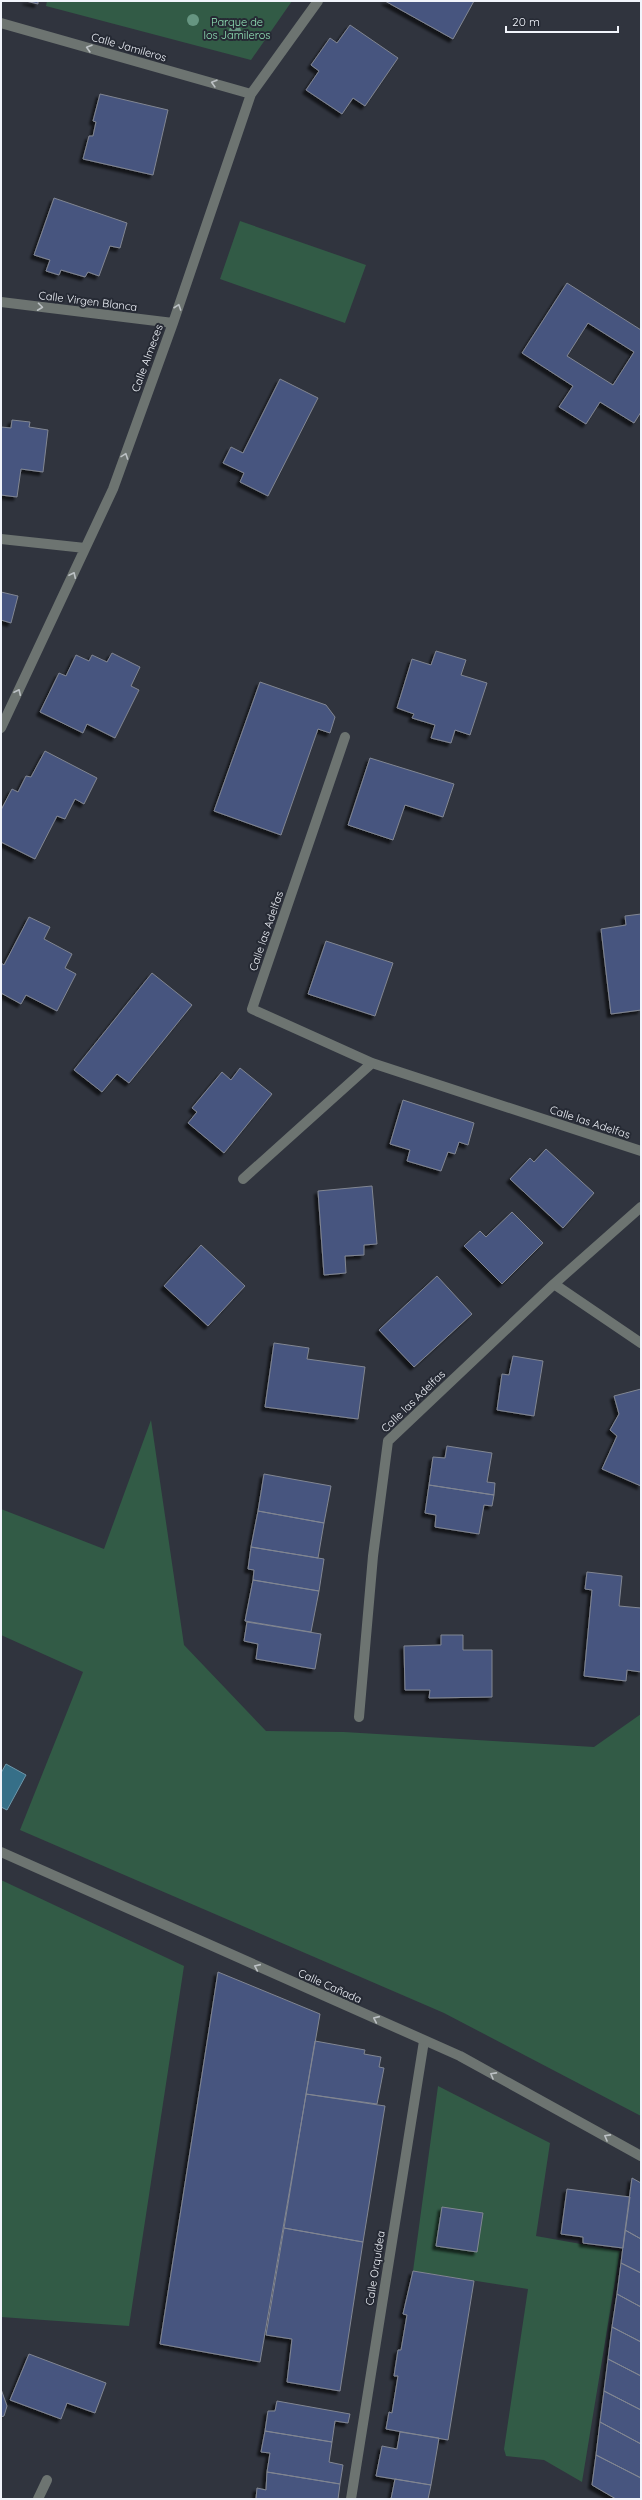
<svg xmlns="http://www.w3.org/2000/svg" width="642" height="2500" viewBox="0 0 642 2500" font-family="Quicksand,sans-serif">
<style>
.green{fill:#325b46}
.water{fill:#366f88;stroke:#6e97aa}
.building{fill:#47557f;stroke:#818692;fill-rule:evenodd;filter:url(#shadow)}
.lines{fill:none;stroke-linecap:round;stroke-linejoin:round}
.service{stroke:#6d7471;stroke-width:10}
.minor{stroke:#6d7471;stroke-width:10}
.tertiary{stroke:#6d7471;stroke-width:10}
.tree{fill:#669581}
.oneway{stroke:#bcc1c4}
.labels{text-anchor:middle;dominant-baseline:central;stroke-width:4;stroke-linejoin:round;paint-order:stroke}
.park-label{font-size:11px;fill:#92e4b8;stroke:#262a34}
.street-label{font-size:11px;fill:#f1f4fb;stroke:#262a34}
</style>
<defs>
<filter id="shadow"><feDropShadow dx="-3.5" dy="3.5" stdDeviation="1" flood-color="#0009"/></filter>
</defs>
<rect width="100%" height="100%" fill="#30343e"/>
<path class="green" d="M 47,1 L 292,1 L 251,60 L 46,6 Z
M 240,221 L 366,265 L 345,323 L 220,279 Z
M 151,1420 L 184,1645 L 266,1731 L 344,1732 L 594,1747 L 641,1714 L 641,2116 L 444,2013 L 20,1830 L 83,1672 L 1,1635 L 1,1509 L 104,1549 Z
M 1,1880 L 184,1966 L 129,2326 L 1,2317 Z
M 438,2086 L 550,2143 L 536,2236 L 620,2251 L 582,2482 L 544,2460 L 506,2456 L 504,2449 L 528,2289 L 413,2271 Z"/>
<path class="water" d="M 6,1764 L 26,1775 L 7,1810 L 1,1807 L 1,1773 Z"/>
<path class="building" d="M 26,1 L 38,1 L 38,4 Z
M 385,1 L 474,1 L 453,39 Z
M 350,25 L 398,58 L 365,106 L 353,98 L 342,114 L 306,90 L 319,71 L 311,65 L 330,38 L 337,43 Z
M 100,94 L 168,110 L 153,175 L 83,159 L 89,136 L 93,136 L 96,122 L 93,121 Z
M 54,198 L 127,223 L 120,248 L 110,246 L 99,276 L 88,272 L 85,277 L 61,270 L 59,275 L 46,271 L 50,260 L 34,255 Z
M 567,283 L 641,330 L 641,412 L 634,423 L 600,402 L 586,424 L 559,407 L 573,386 L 522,353 ZM 588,323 L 634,352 L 613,385 L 567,356 Z
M 280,379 L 318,398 L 268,496 L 240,482 L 244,473 L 223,463 L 231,447 L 243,453 Z
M 12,420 L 30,422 L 29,427 L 48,430 L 43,472 L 21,469 L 17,497 L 1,495 L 1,427 L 11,428 Z
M 1,592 L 18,596 L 11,623 L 1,620 Z
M 436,651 L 466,660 L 461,675 L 487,683 L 470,735 L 455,730 L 451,743 L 431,738 L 435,725 L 412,718 L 414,714 L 397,708 L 412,659 L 431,665 Z
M 112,653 L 140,667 L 131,686 L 139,690 L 115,738 L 87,724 L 83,733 L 40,712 L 59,673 L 66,676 L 76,655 L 89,661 L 92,655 L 107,662 Z
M 260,682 L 326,705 L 335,717 L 330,733 L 318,729 L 281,835 L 214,811 Z
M 45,751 L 97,778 L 84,804 L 75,799 L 65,819 L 57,816 L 35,859 L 1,842 L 1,810 L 12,789 L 18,792 L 26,776 L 31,777 Z
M 370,758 L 454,784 L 443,817 L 405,805 L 393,840 L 348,825 Z
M 641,914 L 641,1010 L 611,1014 L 601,929 L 626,925 L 625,916 Z
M 29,917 L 50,927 L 44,939 L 72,954 L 65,968 L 76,974 L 57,1011 L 26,995 L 21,1004 L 1,993 L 1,963 L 4,965 Z
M 326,941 L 393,963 L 375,1016 L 308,994 Z
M 152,973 L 192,1005 L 129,1083 L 117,1074 L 102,1092 L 74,1070 Z
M 240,1068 L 272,1094 L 224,1153 L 188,1123 L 197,1112 L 192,1108 L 222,1072 L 231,1080 Z
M 403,1100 L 474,1123 L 468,1145 L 459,1142 L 455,1154 L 448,1152 L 441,1171 L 407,1161 L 410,1150 L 390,1144 Z
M 546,1149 L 594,1193 L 563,1228 L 510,1179 L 530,1158 L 534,1162 Z
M 372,1186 L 377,1244 L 364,1245 L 364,1255 L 345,1256 L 346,1273 L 324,1275 L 318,1191 Z
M 512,1212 L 543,1243 L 502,1284 L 464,1246 L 480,1231 L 486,1237 Z
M 201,1245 L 245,1286 L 208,1326 L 164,1286 Z
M 437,1276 L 472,1314 L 414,1367 L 379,1330 Z
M 274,1343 L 309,1348 L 307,1359 L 365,1367 L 358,1419 L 265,1407 Z
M 513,1356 L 543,1361 L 534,1416 L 497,1410 L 502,1374 L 509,1375 Z
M 641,1389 L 641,1486 L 602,1469 L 617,1436 L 610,1430 L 619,1414 L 614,1396 Z
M 447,1446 L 492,1453 L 487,1482 L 495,1483 L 494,1495 L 429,1485 L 433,1457 L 445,1458 Z
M 264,1474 L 331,1486 L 324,1523 L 258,1511 Z
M 429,1485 L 494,1495 L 492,1506 L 484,1505 L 479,1534 L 435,1527 L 436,1515 L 425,1513 Z
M 258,1511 L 324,1523 L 318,1558 L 251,1547 Z
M 251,1547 L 324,1559 L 319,1591 L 253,1580 L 254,1570 L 248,1569 Z
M 587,1572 L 622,1576 L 619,1606 L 641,1608 L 641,1672 L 627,1670 L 626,1681 L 584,1676 L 592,1590 L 585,1589 Z
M 253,1580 L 319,1591 L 311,1632 L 245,1621 Z
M 247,1622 L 321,1634 L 315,1669 L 256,1659 L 258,1644 L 244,1641 Z
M 441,1635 L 463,1635 L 463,1650 L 492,1650 L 492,1697 L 429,1698 L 430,1690 L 405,1690 L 404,1646 L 441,1645 Z
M 218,1972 L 320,2014 L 260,2362 L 160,2344 Z
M 315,2041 L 365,2050 L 364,2054 L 381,2057 L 379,2067 L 384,2068 L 377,2104 L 306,2094 Z
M 306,2094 L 385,2106 L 363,2242 L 284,2228 Z
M 632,2178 L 641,2183 L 641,2239 L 625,2230 Z
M 567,2189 L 630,2197 L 623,2248 L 583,2243 L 583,2237 L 561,2234 Z
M 442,2207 L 483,2213 L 477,2252 L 436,2246 Z
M 284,2228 L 363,2242 L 340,2391 L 287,2382 L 292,2339 L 266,2335 Z
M 625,2230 L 641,2239 L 641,2273 L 621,2263 Z
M 621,2263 L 641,2273 L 641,2307 L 617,2294 Z
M 413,2271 L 474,2281 L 448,2440 L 386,2429 L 389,2412 L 392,2413 L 398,2376 L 394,2376 L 398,2350 L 401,2350 L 407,2315 L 403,2314 Z
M 617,2294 L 641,2307 L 641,2342 L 612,2327 Z
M 612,2327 L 641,2342 L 641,2376 L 608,2359 Z
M 29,2354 L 106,2383 L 95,2413 L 67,2403 L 61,2419 L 10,2400 Z
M 608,2359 L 641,2376 L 641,2410 L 604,2391 Z
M 1,2389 L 7,2406 L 4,2416 L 1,2417 Z
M 604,2391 L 641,2410 L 641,2444 L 600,2422 Z
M 277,2401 L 350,2414 L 348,2423 L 335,2421 L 332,2442 L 265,2431 L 268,2411 L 275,2411 Z
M 600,2422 L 641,2444 L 641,2478 L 596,2455 Z
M 265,2431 L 332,2442 L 329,2462 L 343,2465 L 340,2484 L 267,2472 L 270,2453 L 261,2452 Z
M 400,2432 L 439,2438 L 431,2485 L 376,2476 L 382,2446 L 397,2449 Z
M 596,2455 L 641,2478 L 641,2499 L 616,2499 L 592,2485 Z
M 267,2472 L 340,2484 L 338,2499 L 256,2499 L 257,2488 L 266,2490 Z
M 395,2479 L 431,2485 L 428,2499 L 391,2499 Z"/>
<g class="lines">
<path class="service" d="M 38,2499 L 47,2480"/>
<path class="minor" d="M 1,23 L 251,94
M 1,302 L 173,323
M 1,539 L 85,548
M 1,728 L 113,489 L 173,323 L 251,94 L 318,1
M 345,737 L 252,1009 L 372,1063 L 641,1151
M 243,1179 L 372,1063
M 554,1284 L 641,1343
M 359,1717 L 373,1556 L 388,1441 L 554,1284 L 641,1207
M 351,2499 L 424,2041"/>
<path class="tertiary" d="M 1,1852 L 460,2056 L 641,2156"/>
</g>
<g class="tree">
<circle cx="193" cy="20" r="6"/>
<circle cx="235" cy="31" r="6"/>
</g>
<defs><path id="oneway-chevron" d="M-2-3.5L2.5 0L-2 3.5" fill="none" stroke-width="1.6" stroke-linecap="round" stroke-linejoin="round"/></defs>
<g class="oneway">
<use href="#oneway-chevron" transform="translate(89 48) rotate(-164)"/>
<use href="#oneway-chevron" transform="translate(214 83) rotate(-164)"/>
<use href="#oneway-chevron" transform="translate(40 307) rotate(7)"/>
<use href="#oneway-chevron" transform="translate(178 307) rotate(-71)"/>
<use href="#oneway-chevron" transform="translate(125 456) rotate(-70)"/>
<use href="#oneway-chevron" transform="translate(73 575) rotate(-65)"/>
<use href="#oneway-chevron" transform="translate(18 692) rotate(-65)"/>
<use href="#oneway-chevron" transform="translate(257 1967) rotate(-156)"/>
<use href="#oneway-chevron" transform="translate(376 2019) rotate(-156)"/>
<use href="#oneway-chevron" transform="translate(493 2075) rotate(-151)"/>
<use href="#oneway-chevron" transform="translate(607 2137) rotate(-151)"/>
</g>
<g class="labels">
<g class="park-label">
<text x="237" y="22">Parque de<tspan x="237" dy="13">los Jamileros</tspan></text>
</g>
<g class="street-label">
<text transform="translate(129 47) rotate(16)">Calle Jamileros</text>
<text transform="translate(88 301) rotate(7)">Calle Virgen Blanca</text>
<text transform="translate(147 358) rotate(-70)">Calle Almeces</text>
<text transform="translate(266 931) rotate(-71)">Calle las Adelfas</text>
<text transform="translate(590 1122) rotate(18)">Calle las Adelfas</text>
<text transform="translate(413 1401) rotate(-44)">Calle las Adelfas</text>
<text transform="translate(330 1986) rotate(24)">Calle Cañada</text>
<text transform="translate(375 2268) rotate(-81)">Calle Orquídea</text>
</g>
</g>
<rect width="642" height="2500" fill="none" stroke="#f1f4fb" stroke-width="4"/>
<path d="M506 26v6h112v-6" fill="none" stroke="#f1f4fb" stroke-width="2"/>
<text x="512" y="26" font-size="12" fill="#f1f4fb" stroke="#262a34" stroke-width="3" paint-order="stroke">20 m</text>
</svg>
